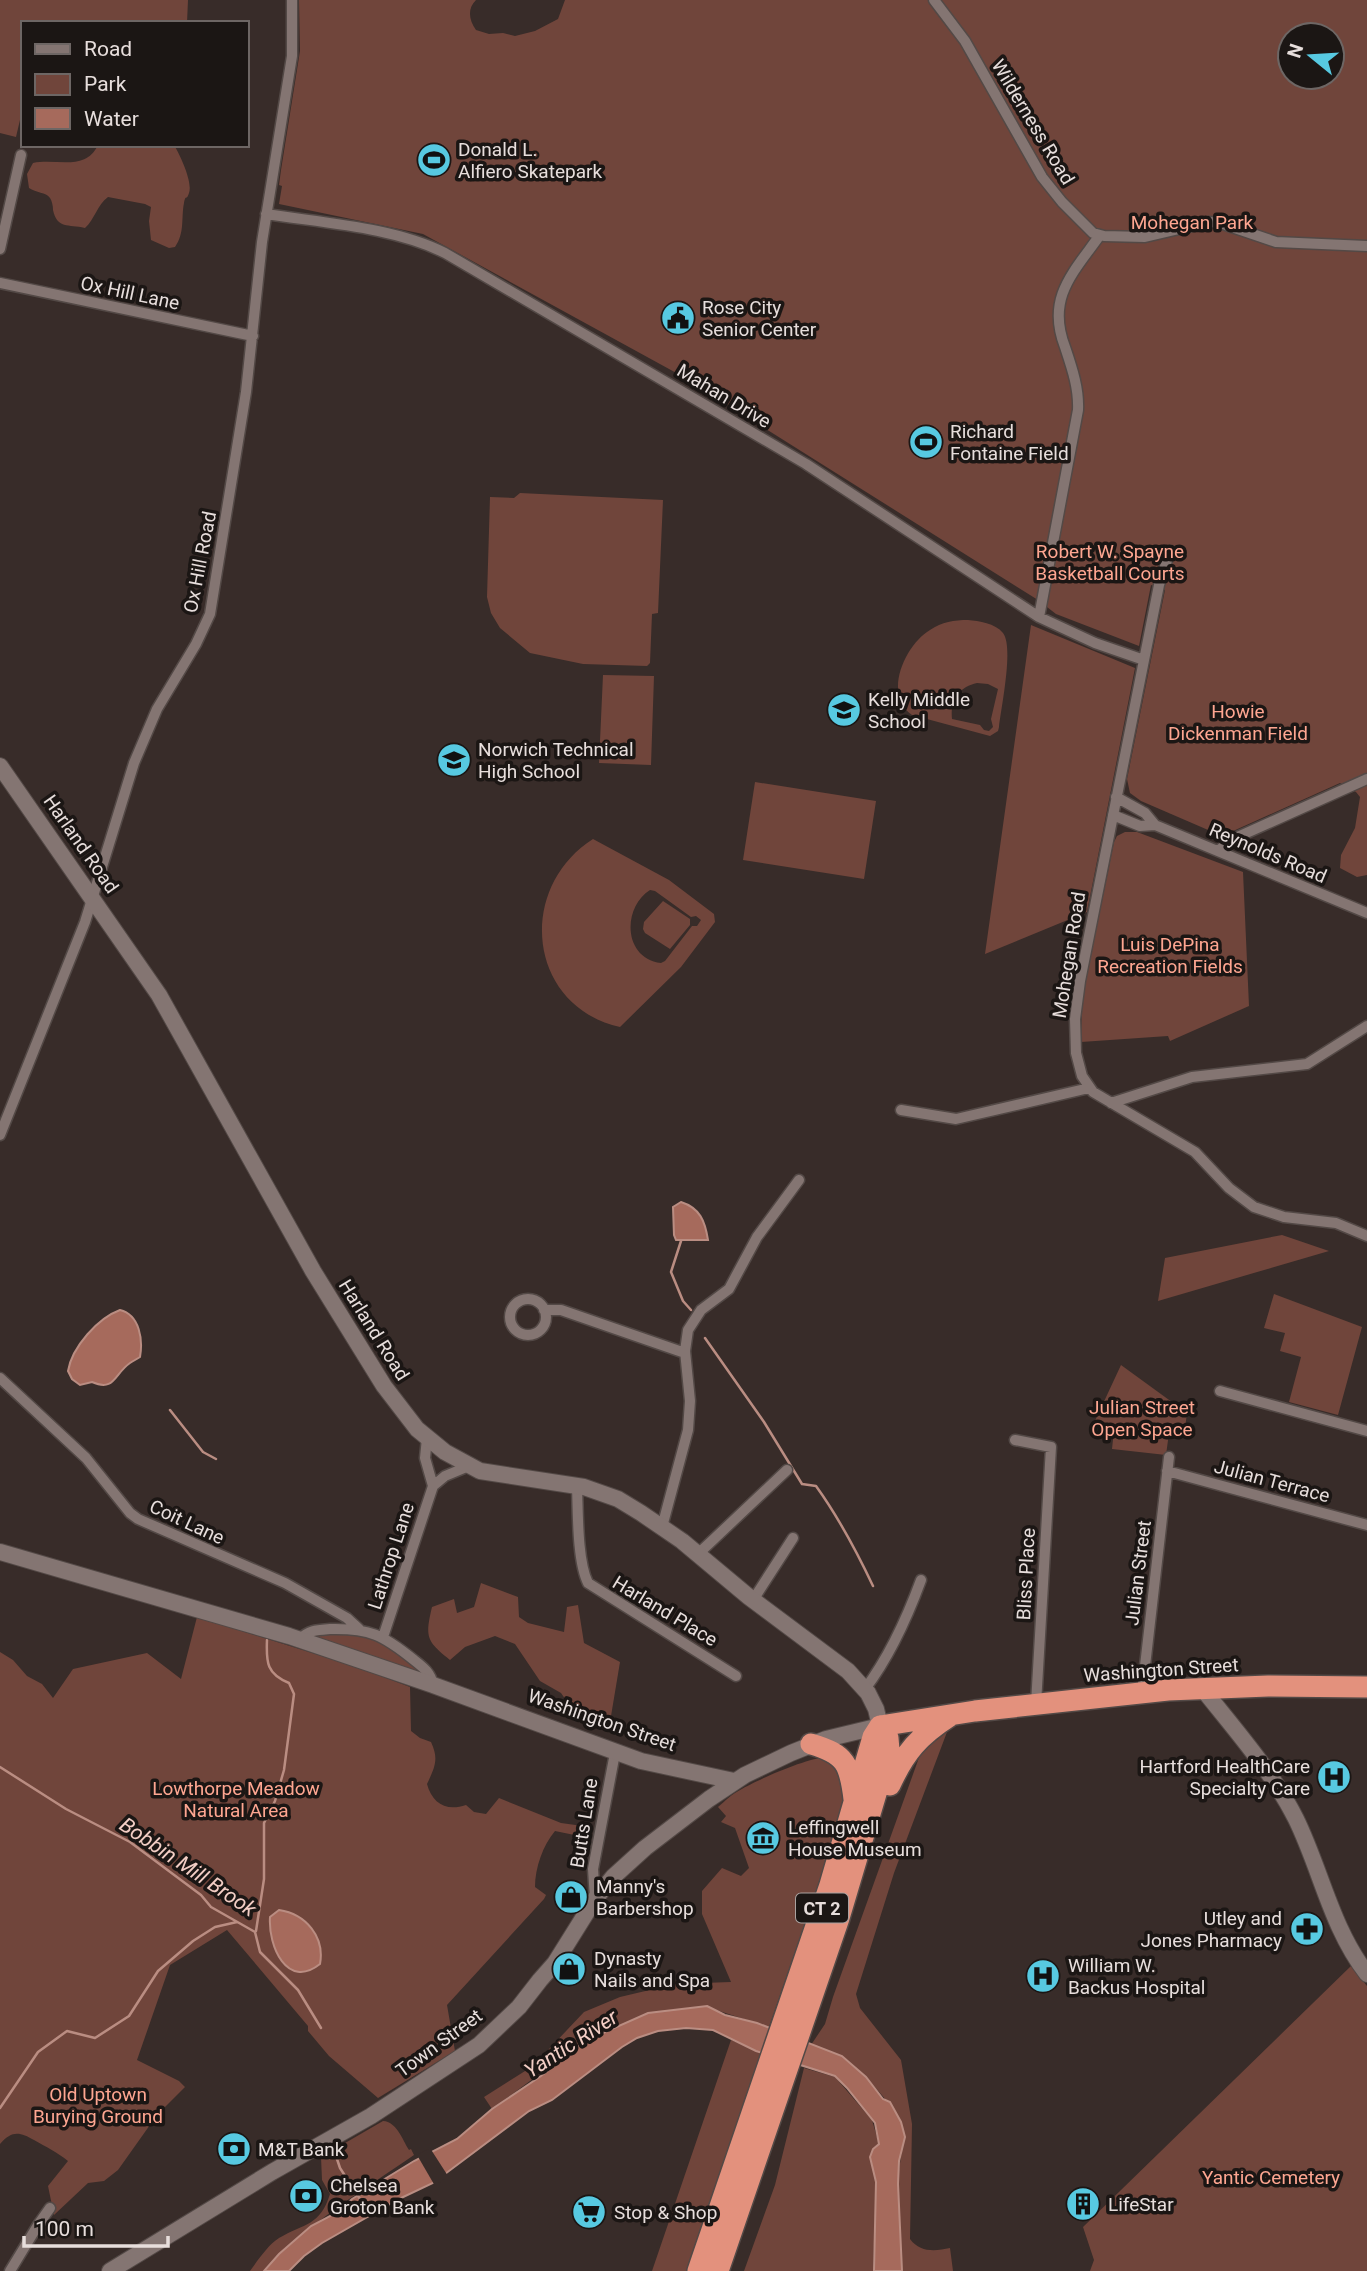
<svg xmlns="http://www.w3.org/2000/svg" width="1367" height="2271" viewBox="0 0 1367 2271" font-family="Roboto,sans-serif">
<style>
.green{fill:#70453b;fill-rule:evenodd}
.water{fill:#a66a5c;stroke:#ba8d82;stroke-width:2}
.pier{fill:#382c29}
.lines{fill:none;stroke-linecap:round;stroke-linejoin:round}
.stream{stroke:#ba8d82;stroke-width:2.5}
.street-casing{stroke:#534946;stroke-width:13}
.secondary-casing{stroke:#534946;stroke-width:18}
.highway-casing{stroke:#534946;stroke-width:24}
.street{stroke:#847572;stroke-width:10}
.secondary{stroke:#847572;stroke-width:16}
.highway{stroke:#e3917d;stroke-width:21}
.labels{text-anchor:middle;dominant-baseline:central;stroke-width:7;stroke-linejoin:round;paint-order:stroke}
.shield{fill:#1b1614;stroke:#aaa2a0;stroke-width:2}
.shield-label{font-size:18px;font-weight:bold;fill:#e7dedc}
.street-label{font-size:19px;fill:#e7dedc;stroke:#1b1614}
.poi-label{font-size:19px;fill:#e7dedc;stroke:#1b1614;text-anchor:start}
.park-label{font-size:19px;fill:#fea691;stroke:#1b1614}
.water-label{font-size:21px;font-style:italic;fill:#f3cec5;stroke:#1b1614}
</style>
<rect width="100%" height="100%" fill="#382c29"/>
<path class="green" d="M 0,0 L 188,0 L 187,23 L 23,23 L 23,107 L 16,137 L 0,133 Z
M 299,0 L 476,0 C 467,9 469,20 476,30 L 489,34 L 503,33 L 515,36 L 535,31 L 558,19 L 565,0 L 1367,0 L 1367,875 L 1357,877 L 1340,868 L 1341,855 L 1355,828 L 1360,797 L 1356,792 L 1340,783 L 1222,836 L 1141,801 L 1130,793 L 1127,779 L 1165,590 L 1151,585 L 1139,646 L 1056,614 L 1038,600 L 680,375 L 423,234 L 279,204 L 282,186 L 279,185 L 281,170 L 300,51 ZM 1290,35 L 1332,35 L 1332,77 L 1290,77 Z
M 98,145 L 174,145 C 180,155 193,182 189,193 C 186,202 186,193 184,203 C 181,218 185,233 175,247 L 169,248 L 151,240 L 149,221 L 151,207 L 145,204 L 108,197 C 97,205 95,219 85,228 C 68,224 57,229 53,210 C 53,206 52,201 50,198 C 46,192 36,193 29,188 L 27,174 L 33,163 C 57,158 85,172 98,145 Z
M 520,493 L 663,500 L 658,613 L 652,614 L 650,663 L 647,666 L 583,664 L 530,653 L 500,628 L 491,613 L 487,597 L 490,497 L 514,498 Z
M 968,620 C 979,621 995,623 1003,633 C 1014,647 1001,708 999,727 L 998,731 L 990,736 L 912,715 C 882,694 906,644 930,630 C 942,622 954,620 968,620 ZM 977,683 L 988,684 L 998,689 L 991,719 L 993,727 L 989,731 L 984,730 L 980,725 L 952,719 C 950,700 959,687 977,683 Z
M 1031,625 L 1135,668 L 1087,912 L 985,954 Z
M 603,675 L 654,676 L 651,765 L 599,763 Z
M 755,782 L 876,801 L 864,879 L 743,860 Z
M 1125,832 L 1137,832 L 1243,872 L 1249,1006 L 1170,1041 L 1168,1036 L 1081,1042 L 1082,999 L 1114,842 L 1117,836 Z
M 593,839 L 669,880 L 714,914 L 715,922 L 681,967 L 620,1027 C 527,1006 516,888 593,839 ZM 650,890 L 655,891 L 691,917 L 696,916 L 701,920 L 697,926 L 692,926 L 665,961 L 661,963 C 623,958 622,908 650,890 Z
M 663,901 L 690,919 L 690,925 L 670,949 L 645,933 L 643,929 L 644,922 Z
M 1282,1235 L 1329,1251 L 1158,1301 L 1165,1258 Z
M 1274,1294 L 1362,1327 L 1338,1415 L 1289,1402 L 1301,1357 L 1280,1351 L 1285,1333 L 1264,1328 Z
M 1121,1365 L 1187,1413 L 1184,1436 L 1169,1433 L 1166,1455 L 1112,1449 L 1114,1430 L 1094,1423 Z
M 481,1583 L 518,1597 L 519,1617 L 528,1623 L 564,1632 L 567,1607 L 578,1605 L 584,1643 L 620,1662 L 610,1722 L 570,1706 L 561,1693 L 540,1681 L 515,1644 L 495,1636 L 465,1647 L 450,1660 C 426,1641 425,1637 432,1607 L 454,1599 L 457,1613 L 474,1607 Z
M 197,1617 L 357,1667 L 410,1687 L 411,1731 L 420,1738 L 431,1742 C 439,1759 435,1767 427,1784 C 432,1803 446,1812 466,1805 L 474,1812 L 486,1814 L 499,1798 L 561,1823 L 590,1827 L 589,1838 L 555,1831 C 543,1845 535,1868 535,1887 L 546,1895 L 544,1899 L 447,2005 L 455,2051 L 378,2098 L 329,2056 L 308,2031 L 308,2026 L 227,1930 L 170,1965 L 137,2060 L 179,2081 L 185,2087 L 157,2115 L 118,2170 L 104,2181 L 88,2183 L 54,2215 L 48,2186 L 68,2161 C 57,2152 46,2147 34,2140 C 20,2132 12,2130 0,2144 L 0,1652 L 13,1660 L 27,1676 L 42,1684 L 53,1698 L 73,1669 L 147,1653 L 181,1679 Z
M 354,1633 L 378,1639 L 421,1671 L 423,1676 L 312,1637 L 312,1634 Z
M 947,1732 L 894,1873 L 856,1994 L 860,2008 L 901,2060 L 912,2124 L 910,2239 C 920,2253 936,2251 950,2248 L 953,2271 L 902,2271 C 901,2242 898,2213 898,2184 C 898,2164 906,2143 902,2125 C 898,2110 860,2069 846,2059 C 837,2052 822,2050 811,2045 L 825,2024 L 833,1997 L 921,1752 Z
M 827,1757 L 844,1778 L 844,1799 L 838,1828 L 769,2027 L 713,2009 L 611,2031 L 576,2047 L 492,2109 L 484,2097 L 533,2066 L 584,2012 L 620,1997 L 675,1984 L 731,1982 L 702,1914 L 702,1891 L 722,1868 L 741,1876 L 749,1868 L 735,1828 L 721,1822 L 726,1816 L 718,1807 C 725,1801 732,1794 740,1790 C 759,1779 807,1758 827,1757 Z
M 1351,1966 L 1367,1986 L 1367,2271 L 1090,2271 L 1094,2260 L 1083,2227 Z
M 731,2040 L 761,2052 L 686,2271 L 652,2271 Z
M 804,2068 L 835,2077 L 872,2120 L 879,2144 L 872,2151 C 871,2163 875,2175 876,2188 L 873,2271 L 744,2271 L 775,2185 Z
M 383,2121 C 397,2122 402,2139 409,2150 L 411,2149 L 414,2155 C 364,2190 306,2223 267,2271 L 250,2271 C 258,2260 268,2245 279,2238 C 305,2223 320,2226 330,2194 L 322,2180 L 321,2157 Z"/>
<path class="water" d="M 681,1202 C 700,1208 705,1221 708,1240 L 676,1240 L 674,1235 L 673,1207 Z
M 120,1310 C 140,1315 143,1340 140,1357 C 137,1359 133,1361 130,1363 C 114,1374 115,1392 92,1382 L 80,1385 L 72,1379 L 68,1371 C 72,1347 98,1318 120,1310 Z
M 279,1910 C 306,1914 325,1937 320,1964 C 287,1990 268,1946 270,1917 Z
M 707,2006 L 725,2015 L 757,2023 L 842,2056 L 866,2077 L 883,2099 L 890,2102 L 901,2122 L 905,2137 L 899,2161 L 898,2184 L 902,2271 L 874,2271 L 876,2182 L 870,2157 L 873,2149 L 879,2144 L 875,2123 L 847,2088 L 835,2076 L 756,2051 L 713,2030 L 686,2028 L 658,2031 L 637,2038 L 622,2047 L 552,2100 L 529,2111 L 433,2183 L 399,2199 L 322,2243 L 304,2256 L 289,2271 L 264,2271 L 279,2254 L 311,2226 L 336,2213 L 352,2199 L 414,2161 L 457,2139 L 492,2109 L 541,2076 L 585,2041 L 648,2013 Z"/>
<path class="pier" d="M 430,2148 L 448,2176 L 435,2186 L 417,2155 Z"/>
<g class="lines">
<path class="stream" d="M 681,1241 L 671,1272 L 683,1301 L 691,1310
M 705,1338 L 764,1422 L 802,1484 L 816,1486 C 839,1518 856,1550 873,1586
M 170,1410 L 203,1452 L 216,1459
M 0,1767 L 66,1809 L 130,1842 L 201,1895 L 211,1907 L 255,1932 L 260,1952 L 298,1990 L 321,2028
M 256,1931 L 264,1879 L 264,1823 L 275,1801 L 284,1770 L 294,1694 L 289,1683 C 267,1674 266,1663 267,1640
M 0,2108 L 38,2052 L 67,2031 L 95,2038 L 129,2016 L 158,1971 L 193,1941 L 215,1927 L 237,1922
M 336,2156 L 340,2168 L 360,2199"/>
<g class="street-casing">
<path id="street" d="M 934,0 L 965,41 L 1042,177 L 1062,202 L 1093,233 L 1104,236 L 1145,237 L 1209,222 L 1220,223 L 1276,242 L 1367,246
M 266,214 C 323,223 393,227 445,253 L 806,464 L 1039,617 L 1095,643 L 1144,660
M 0,249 L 21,155
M 0,283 L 253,336
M 1170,551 L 1159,585 L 1080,981 L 1075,1019 L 1076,1053 L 1082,1076 L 1093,1092 L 1195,1152 L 1229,1188 L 1254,1207 L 1284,1217 L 1336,1223 L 1367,1236
M 1039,617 L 1078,410 C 1079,388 1072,368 1065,347 C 1046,298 1073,273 1100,235
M 1116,797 L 1145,813 L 1155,825 L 1367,913
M 1113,815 L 1140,826 L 1155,825
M 1218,851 L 1233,839 L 1367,779
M 1111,1103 L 1192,1077 L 1307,1064 L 1367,1026
M 901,1110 L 956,1119 L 1089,1088
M 0,1135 L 85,922 L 134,763 L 157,709 L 196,644 L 210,614 L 246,392 L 262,242 L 292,56 L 292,0
M510 1317a18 18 0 1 1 36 0a18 18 0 1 1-36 0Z
M 544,1310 L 561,1310 L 685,1353
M 0,1378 L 86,1458 L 130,1513 L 138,1519 L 285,1583 L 347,1618 L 359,1629
M 1220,1391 L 1367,1431
M 427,1438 L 425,1458 L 433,1486
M 1015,1440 L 1051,1447 L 1036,1704
M 1167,1471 L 1367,1525
M 577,1486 C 578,1511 577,1561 588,1583 L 736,1676
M 662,1527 L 688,1430 L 690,1401 L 685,1351 L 688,1330 L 701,1310 L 729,1289 L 757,1237 L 799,1180
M 698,1554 L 787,1470
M 753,1600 L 793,1538
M 383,1637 L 433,1486 L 445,1476 L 469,1466
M 300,1639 C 309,1630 317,1630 330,1629 C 370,1628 383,1635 414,1660 C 423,1667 431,1673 433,1685
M 865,1689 C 890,1656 907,1618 921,1580
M 1142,1692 L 1169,1457
M 595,1899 L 593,1869 L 615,1753
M 10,2271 L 38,2225 L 50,2208"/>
</g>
<g class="secondary-casing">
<path id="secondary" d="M 0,766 L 159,995 L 313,1271 L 384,1386 L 417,1429 L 445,1452 L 480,1471 L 584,1487 L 618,1499 L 641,1513 L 682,1541 L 749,1597 L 848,1671 L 868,1693 L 876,1709 L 880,1726 L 826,1739 L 791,1753 L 745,1775 L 709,1799 L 645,1848 L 613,1877 L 595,1899 L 555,1963 L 540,1980 L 519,2007 L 479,2045 L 371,2116 L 272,2172 L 110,2271
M 0,1552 L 289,1636 L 433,1685 L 641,1761 L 734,1781
M 1202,1688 C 1235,1730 1272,1771 1296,1819 C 1321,1870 1331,1927 1367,1974"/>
</g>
<g class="highway-casing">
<path id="highway" d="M 880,1726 L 975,1711 L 1168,1690 L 1268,1686 L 1367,1687
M 811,1744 C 846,1754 850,1765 854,1799
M 890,1785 C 905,1752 919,1736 950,1716
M 698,2271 L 830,1885 L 873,1737 L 880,1726
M 718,2271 L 839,1918 L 889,1750 L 888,1738 L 880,1726"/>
</g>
<use href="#street" class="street"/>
<use href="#secondary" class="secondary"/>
<use href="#highway" class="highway"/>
</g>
<defs>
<g id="stadium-disc" transform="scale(1.75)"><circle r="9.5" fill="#57c9e1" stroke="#1b1614"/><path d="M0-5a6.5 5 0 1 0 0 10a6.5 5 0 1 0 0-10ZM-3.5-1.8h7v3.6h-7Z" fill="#111"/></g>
<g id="civic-disc" transform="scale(1.75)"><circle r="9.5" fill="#57c9e1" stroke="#1b1614"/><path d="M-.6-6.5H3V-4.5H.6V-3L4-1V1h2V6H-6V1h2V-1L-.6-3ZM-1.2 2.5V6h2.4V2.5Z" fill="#111"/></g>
<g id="school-disc" transform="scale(1.75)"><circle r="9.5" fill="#57c9e1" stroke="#1b1614"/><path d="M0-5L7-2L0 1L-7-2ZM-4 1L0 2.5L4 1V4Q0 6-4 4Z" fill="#111"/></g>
<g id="hospital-disc" transform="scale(1.75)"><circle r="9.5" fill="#57c9e1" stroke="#1b1614"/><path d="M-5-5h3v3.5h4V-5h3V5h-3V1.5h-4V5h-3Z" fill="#111"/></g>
<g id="museum-disc" transform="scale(1.75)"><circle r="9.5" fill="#57c9e1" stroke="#1b1614"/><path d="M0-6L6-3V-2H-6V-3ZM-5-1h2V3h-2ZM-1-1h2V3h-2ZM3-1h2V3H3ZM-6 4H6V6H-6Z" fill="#111"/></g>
<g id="shop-disc" transform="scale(1.75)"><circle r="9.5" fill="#57c9e1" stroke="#1b1614"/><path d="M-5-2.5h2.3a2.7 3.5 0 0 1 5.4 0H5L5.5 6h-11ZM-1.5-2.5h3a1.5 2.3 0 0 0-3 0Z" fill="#111"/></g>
<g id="pharmacy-disc" transform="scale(1.75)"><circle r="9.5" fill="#57c9e1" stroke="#1b1614"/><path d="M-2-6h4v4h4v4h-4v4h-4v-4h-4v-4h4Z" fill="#111"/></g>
<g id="bank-disc" transform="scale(1.75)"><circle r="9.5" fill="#57c9e1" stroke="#1b1614"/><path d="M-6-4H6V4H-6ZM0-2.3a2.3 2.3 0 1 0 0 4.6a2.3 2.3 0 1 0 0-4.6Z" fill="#111"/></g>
<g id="building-disc" transform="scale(1.75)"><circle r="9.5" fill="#57c9e1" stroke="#1b1614"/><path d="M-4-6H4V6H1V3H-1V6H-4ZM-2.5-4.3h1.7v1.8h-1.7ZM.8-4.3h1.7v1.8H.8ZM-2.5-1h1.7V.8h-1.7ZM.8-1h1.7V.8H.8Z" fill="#111"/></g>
<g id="supermarket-disc" transform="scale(1.75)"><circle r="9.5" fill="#57c9e1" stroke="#1b1614"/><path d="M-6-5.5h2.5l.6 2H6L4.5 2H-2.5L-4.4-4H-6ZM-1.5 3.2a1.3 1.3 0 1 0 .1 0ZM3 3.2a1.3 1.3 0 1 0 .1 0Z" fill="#111"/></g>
</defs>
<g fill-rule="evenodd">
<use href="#stadium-disc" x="434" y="160"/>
<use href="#civic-disc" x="678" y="318"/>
<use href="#stadium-disc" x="926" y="442"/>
<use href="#school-disc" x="844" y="710"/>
<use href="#school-disc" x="454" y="760"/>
<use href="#hospital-disc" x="1334" y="1777"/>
<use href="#museum-disc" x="763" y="1838"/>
<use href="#shop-disc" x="571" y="1897"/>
<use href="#pharmacy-disc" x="1307" y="1929"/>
<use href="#shop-disc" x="569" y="1969"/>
<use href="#hospital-disc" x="1043" y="1976"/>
<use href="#bank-disc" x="234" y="2149"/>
<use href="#bank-disc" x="306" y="2196"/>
<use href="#building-disc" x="1083" y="2204"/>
<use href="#supermarket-disc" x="589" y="2212"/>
</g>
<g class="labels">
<rect class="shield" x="796" y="1893.5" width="52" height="29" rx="5"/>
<g class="shield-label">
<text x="822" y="1908">CT 2</text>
</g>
<g class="street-label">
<text transform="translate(1033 122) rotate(59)">Wilderness Road</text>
<text transform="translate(130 293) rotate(12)">Ox Hill Lane</text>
<text transform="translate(724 396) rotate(31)">Mahan Drive</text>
<text transform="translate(200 562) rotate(-79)">Ox Hill Road</text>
<text transform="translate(81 844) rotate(55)">Harland Road</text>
<text transform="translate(1268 853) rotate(23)">Reynolds Road</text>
<text transform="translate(1069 955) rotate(-81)">Mohegan Road</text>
<text transform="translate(374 1330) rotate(58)">Harland Road</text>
<text transform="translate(1272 1481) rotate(15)">Julian Terrace</text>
<text transform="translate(187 1522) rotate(25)">Coit Lane</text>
<text transform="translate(391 1556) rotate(-72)">Lathrop Lane</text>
<text transform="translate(1138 1573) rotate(-83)">Julian Street</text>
<text transform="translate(1026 1574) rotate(-87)">Bliss Place</text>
<text transform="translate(665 1611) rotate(31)">Harland Place</text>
<text transform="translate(1161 1670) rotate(-4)">Washington Street</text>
<text transform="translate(602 1720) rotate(19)">Washington Street</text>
<text transform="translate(584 1823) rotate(-81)">Butts Lane</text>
<text transform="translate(439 2043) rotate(-36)">Town Street</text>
</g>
<g class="poi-label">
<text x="458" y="149">Donald L.<tspan x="458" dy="22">Alfiero Skatepark</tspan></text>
<text x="702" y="307">Rose City<tspan x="702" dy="22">Senior Center</tspan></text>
<text x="950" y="431">Richard<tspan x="950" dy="22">Fontaine Field</tspan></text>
<text x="868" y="699">Kelly Middle<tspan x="868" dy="22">School</tspan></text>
<text x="478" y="749">Norwich Technical<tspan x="478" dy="22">High School</tspan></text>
<text x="1310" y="1766" text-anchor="end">Hartford HealthCare<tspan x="1310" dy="22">Specialty Care</tspan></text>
<text x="788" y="1827">Leffingwell<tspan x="788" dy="22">House Museum</tspan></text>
<text x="596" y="1886">Manny's<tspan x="596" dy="22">Barbershop</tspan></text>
<text x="1282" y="1918" text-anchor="end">Utley and<tspan x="1282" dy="22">Jones Pharmacy</tspan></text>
<text x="594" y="1958">Dynasty<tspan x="594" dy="22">Nails and Spa</tspan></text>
<text x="1068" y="1965">William W.<tspan x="1068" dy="22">Backus Hospital</tspan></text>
<text x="258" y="2149">M&amp;T Bank</text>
<text x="330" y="2185">Chelsea<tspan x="330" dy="22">Groton Bank</tspan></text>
<text x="1108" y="2204">LifeStar</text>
<text x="614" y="2212">Stop &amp; Shop</text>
</g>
<g class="park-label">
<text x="1192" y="222">Mohegan Park</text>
<text x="1110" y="551">Robert W. Spayne<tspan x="1110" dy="22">Basketball Courts</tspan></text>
<text x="1238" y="711">Howie<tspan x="1238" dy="22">Dickenman Field</tspan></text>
<text x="1170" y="944">Luis DePina<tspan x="1170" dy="22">Recreation Fields</tspan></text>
<text x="1142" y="1407">Julian Street<tspan x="1142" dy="22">Open Space</tspan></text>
<text x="236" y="1788">Lowthorpe Meadow<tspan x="236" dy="22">Natural Area</tspan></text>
<text x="98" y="2094">Old Uptown<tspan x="98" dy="22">Burying Ground</tspan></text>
<text x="1271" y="2177">Yantic Cemetery</text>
</g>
<g class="water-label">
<text transform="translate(188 1867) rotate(34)">Bobbin Mill Brook</text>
<text transform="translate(571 2044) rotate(-33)">Yantic River</text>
</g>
</g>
<rect x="21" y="21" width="228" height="126" fill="#1b1614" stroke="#6d6664" stroke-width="2"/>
<rect x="35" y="44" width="35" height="10" fill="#847572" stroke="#6d6664" stroke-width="2"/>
<text x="84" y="56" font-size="21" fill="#e7dedc">Road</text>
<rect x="35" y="74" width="35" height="21" fill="#70453b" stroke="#6d6664" stroke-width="2"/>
<text x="84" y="91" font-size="21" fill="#e7dedc">Park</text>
<rect x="35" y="108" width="35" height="21" fill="#a66a5c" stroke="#6d6664" stroke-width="2"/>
<text x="84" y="126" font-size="21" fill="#e7dedc">Water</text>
<g transform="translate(1311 56) rotate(288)"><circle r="33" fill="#1b1614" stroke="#6d6664" stroke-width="2"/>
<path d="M0-5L12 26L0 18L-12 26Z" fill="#57c9e1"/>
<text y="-10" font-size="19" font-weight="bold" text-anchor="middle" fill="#e7dedc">N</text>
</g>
<path d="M24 2236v10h144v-10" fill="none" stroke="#e7dedc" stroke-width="3.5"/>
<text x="35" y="2236" font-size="21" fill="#e7dedc" stroke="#1b1614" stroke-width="5" paint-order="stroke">100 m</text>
</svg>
